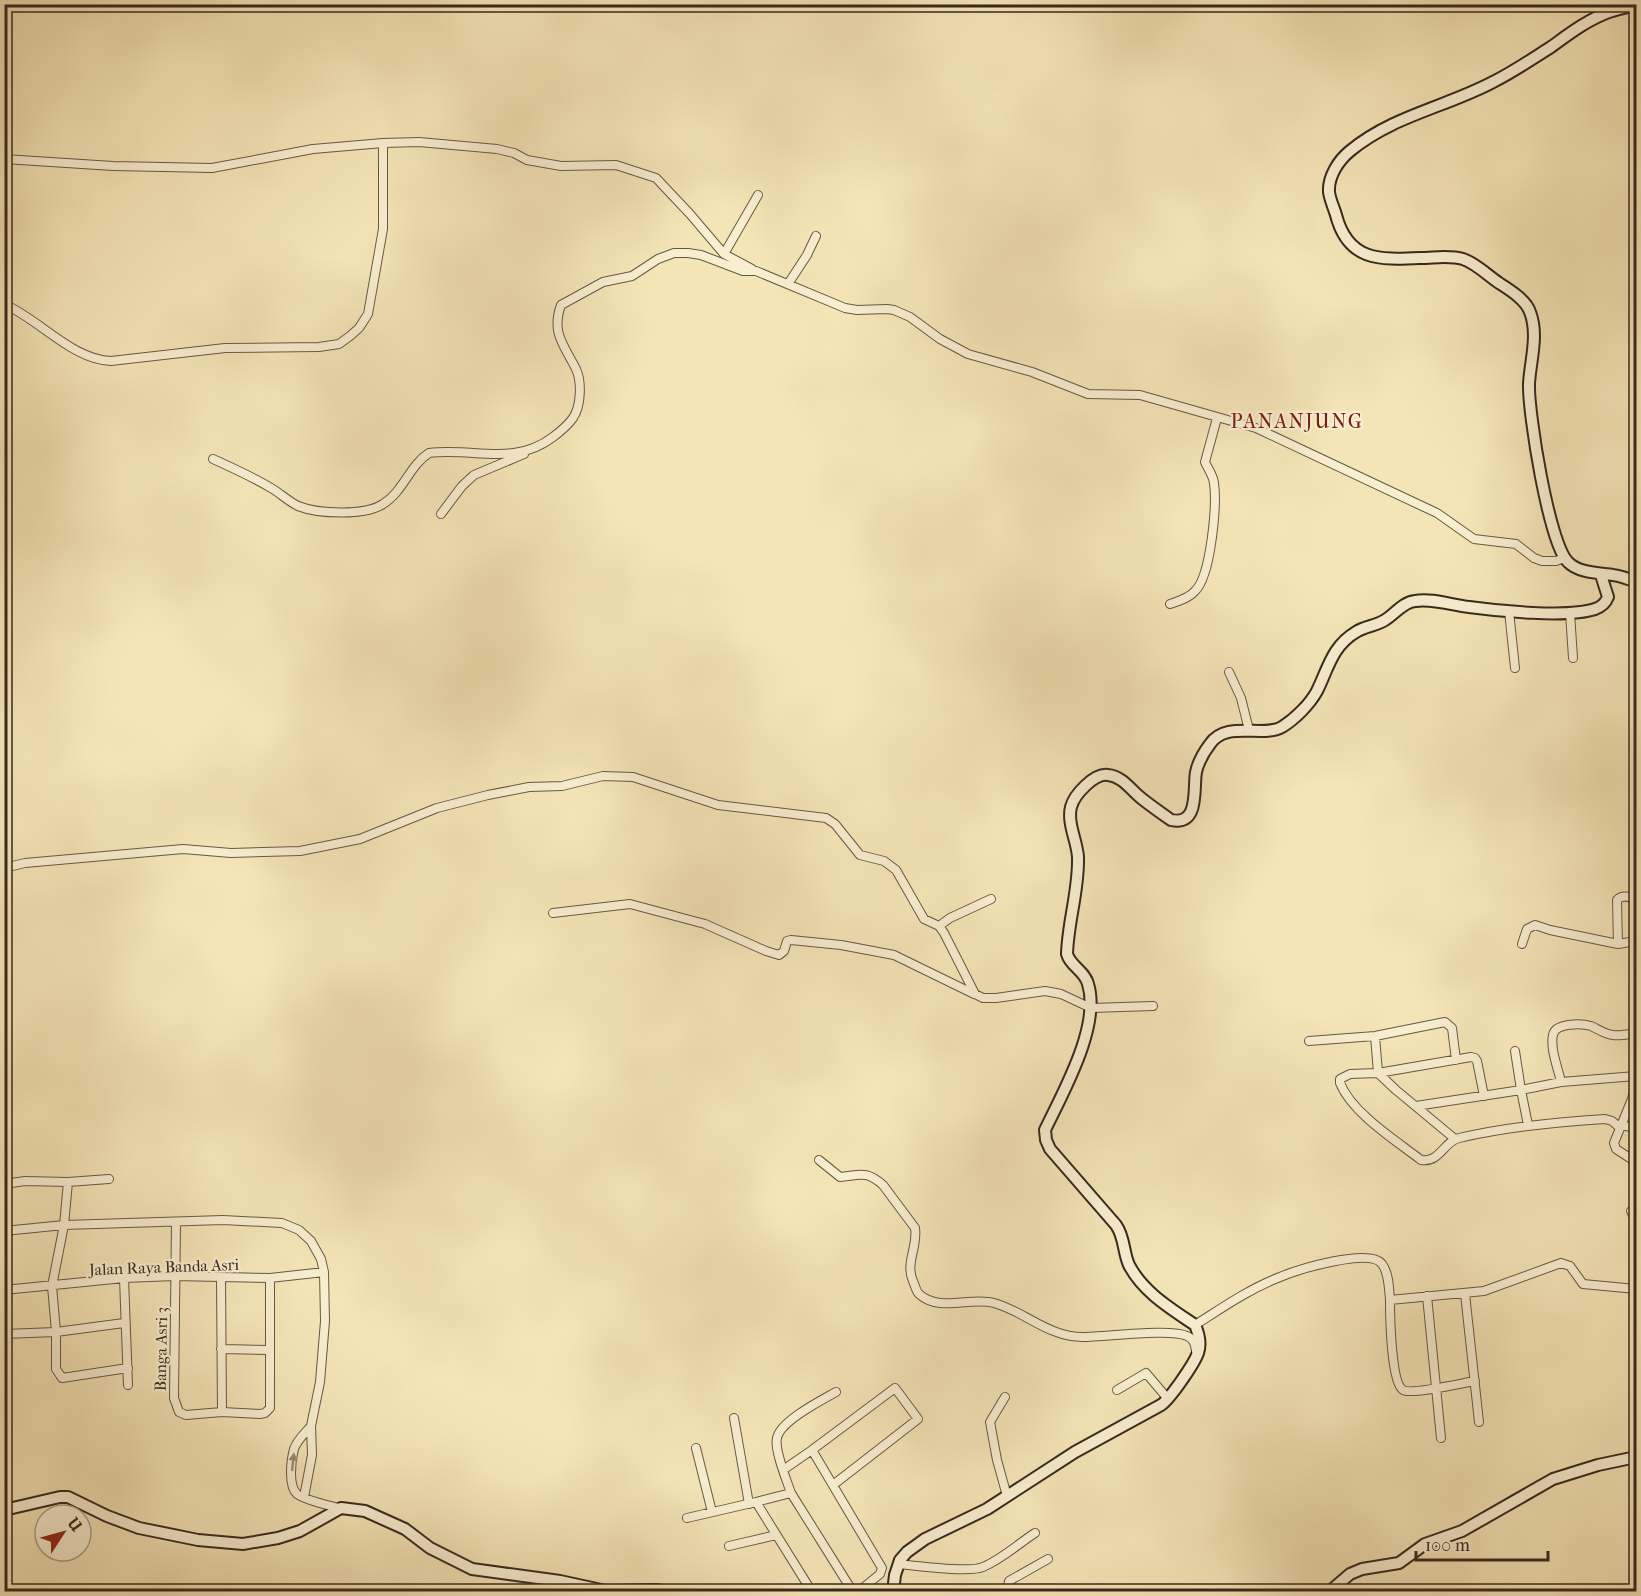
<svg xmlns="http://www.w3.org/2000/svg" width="1641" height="1596" viewBox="0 0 1641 1596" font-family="'IM FELL French Canon',serif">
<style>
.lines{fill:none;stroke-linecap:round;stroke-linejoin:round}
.street-casing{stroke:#675844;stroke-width:10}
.secondary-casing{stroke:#38291e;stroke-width:14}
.street{stroke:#f8eed0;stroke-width:8}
.secondary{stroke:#f8eed0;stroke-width:10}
.oneway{fill:#988c77}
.labels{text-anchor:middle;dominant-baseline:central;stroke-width:4.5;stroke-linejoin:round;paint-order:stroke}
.street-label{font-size:16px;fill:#38291e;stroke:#f8eed0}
.quarter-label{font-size:20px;letter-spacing:1.5px;fill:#7a1f14;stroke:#f8eed0}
</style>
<rect width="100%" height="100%" fill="#f4e5b7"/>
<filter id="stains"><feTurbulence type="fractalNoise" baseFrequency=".00333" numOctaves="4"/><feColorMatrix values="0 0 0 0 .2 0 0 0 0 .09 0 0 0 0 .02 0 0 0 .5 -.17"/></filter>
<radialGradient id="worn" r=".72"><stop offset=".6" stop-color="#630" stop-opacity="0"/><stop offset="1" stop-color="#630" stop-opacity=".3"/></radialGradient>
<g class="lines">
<g class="street-casing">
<path id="street" d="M 4,159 L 113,166 L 212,168 L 313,149 L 383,143 L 419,142 L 497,149 L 514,153 L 527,160 L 561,166 L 616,165 L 656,178 L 690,214 L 724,254 L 752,269
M 724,254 L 758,195
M 788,284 L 807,255 L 816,236
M 4,304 C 40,320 73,360 111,361 L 225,348 L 319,347 L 339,344 L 350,336 L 359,328 L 368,314 L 383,229 L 383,143
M 213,459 C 233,468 253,477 271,488 C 280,493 288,501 298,506 C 318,514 365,516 383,504 C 403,492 410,465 429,453 C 473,447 514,467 553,437 C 561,431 568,425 573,418 C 581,406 582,382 576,369 C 564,345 551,333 561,305 L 603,282 L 632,276 L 658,259 L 674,253 L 688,253 L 701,255 L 743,271 L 756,271 L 845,308 L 857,310 L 887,309 L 894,310 L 910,317 L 940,339 L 968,354 L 1032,372 L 1088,394 L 1140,395 L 1256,428 L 1437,513 L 1474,539 L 1516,544 L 1534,558 L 1542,561 L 1556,561 L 1564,558
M 441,514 L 462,486 L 474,475 L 524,454
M 1170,604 C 1179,601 1189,598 1195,591 C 1211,576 1217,505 1214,483 C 1213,475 1208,469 1205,462 L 1217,418
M 1509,611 L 1515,668
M 1570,613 L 1573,658
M 1229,672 L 1241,698 L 1249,730
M 4,868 L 25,863 L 183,849 L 231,853 L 300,851 L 360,839 L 437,808 L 488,795 L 529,787 L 562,786 L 603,776 L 633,777 L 718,805 L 826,818 L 835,824 L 860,855 L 884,861 L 896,870 L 924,919 L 939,926 L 944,933 L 975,994 L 983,998 L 996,998 L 1045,991 L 1061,994 L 1091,1008 L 1153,1006
M 553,913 L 630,904 L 705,924 L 766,951 L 779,955 L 784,951 L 787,941 L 791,940 L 841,945 L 894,955 L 974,994
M 939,926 L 950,918 L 991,899
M 1522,944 L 1527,929 L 1535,925 L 1550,930 L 1618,944 L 1636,941
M 1618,944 L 1617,900 C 1622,894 1630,897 1636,899
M 1375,1036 L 1378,1073 L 1396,1090 L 1455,1139
M 1309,1041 L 1375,1036 L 1445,1022 L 1452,1028 L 1456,1060
M 1515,1051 L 1521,1090 L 1561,1082 L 1636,1076
M 1561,1082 C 1558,1068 1550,1049 1553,1035 C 1555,1023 1581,1023 1591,1026 C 1598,1029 1604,1034 1613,1035 C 1620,1036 1629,1034 1636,1033
M 1636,1084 L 1632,1099 L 1614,1143 L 1616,1149 L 1636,1162
M 1484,1096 L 1477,1061 L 1475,1058 L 1471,1057 L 1378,1073 L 1350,1074 L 1340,1079 L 1340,1083 C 1352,1113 1395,1140 1421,1160 C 1440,1163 1443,1142 1459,1138 C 1507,1127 1556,1122 1605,1119 L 1612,1121 L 1619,1127
M 1416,1106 L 1521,1090 L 1528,1125
M 1621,1125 L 1636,1128
M 819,1160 L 840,1177 C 860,1175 866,1170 883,1185 L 915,1228 C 918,1247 905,1263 913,1281 C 915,1285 916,1291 919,1294 C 940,1313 971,1296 994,1303 C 1026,1312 1048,1337 1083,1337 C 1105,1337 1171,1328 1187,1336 C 1194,1339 1195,1344 1196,1351
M 68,1182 L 109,1179
M 4,1184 L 25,1181 L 68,1182 L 64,1225 L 223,1220 L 282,1223 L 299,1230 L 311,1241 L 321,1259 L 324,1272 L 325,1321 L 320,1382 L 311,1426 L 312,1455 L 304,1497
M 1631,1211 L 1636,1221
M 176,1222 L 174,1398 L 179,1412 L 186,1415 L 222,1412 L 260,1414 L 265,1413 L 270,1408 L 270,1278
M 4,1231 L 64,1225 L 52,1286 L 56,1332 L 124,1323
M 221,1277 L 222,1412
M 124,1278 L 128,1385
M 4,1290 L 124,1278 L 175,1276 L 270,1278 L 324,1272
M 1465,1294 L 1479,1422
M 1427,1296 L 1441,1438
M 1390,1300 C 1390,1315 1391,1383 1403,1390 C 1411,1395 1463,1383 1475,1381
M 1195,1325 C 1222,1308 1249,1289 1280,1277 C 1297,1270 1370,1247 1382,1264 C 1389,1273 1389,1289 1390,1300 L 1484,1291 L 1561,1263 L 1570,1266 L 1583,1284 L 1636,1289
M 4,1334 L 56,1332 L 56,1369 L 62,1378 L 128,1368
M 221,1349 L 270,1350
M 1117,1390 L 1146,1373 L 1168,1399
M 1005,1397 L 990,1422 L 997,1460 L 1007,1496
M 734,1418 L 749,1504
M 311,1426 C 305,1433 297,1440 294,1449 C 291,1460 288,1486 297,1494 C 303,1499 332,1507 341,1508
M 696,1448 L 712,1512
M 783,1470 L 812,1450
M 833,1485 L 918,1419 L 895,1388 L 812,1450 L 882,1568 L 880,1574 L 858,1592
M 791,1493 C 787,1481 774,1450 777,1438 C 780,1421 822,1400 836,1392
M 756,1502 L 791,1493 L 853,1592
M 687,1518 L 756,1502 L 812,1592
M 729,1546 L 776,1535
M 899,1564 C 916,1566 969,1573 983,1567 C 1002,1559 1018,1544 1035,1533
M 1007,1592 L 1009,1581 L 1048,1559"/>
</g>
<g class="secondary-casing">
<path id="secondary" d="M 1636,5 C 1627,7 1617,9 1609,12 C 1587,20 1569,34 1551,47 C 1532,59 1513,72 1493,82 C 1446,107 1392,116 1350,151 C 1339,160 1328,176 1329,192 C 1330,200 1334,208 1336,215 C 1348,261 1379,260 1420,258 C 1434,258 1449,255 1463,259 C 1477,264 1487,275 1499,283 C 1510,290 1526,300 1530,312 C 1539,335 1530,362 1529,384 C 1528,412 1549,544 1568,562 C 1578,573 1600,573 1613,575 C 1621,576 1629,579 1636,582
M 4,1510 L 60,1497 L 68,1497 L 107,1516 L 139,1528 L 198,1540 L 243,1544 L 278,1538 L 300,1531 L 341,1508 L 365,1511 L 405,1529 L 430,1548 L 472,1569 L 560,1581 L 606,1591 L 657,1590 L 666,1592
M 893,1592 L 895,1575 L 900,1560 L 907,1552 L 925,1539 L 987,1509 L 1075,1452 L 1161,1405 C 1170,1399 1194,1364 1198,1353 C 1201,1344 1199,1334 1195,1325 C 1170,1308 1143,1292 1129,1265 C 1123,1252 1125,1238 1116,1225 L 1050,1149 L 1046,1140 L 1045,1130 C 1063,1092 1101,1026 1088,984 C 1085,971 1070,966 1067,954 C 1068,921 1079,890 1078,857 C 1077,841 1067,823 1071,807 C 1074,795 1094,773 1108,775 C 1122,776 1131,790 1141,798 C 1151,806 1161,813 1171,820 C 1200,826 1193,789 1196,772 C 1198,763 1204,752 1210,744 C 1226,720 1263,738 1282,727 C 1295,719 1310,704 1317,691 C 1328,669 1332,646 1356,632 C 1365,626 1376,626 1385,620 C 1395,614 1403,602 1415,601 C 1432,598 1452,605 1469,607 C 1498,611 1568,618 1595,609 C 1601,607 1606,602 1608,597 L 1601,575
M 1329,1592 L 1350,1574 L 1362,1569 L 1399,1563 L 1425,1544 L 1462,1531 L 1553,1479 L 1598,1465 L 1636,1457"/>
</g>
<use href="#street" class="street"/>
<use href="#secondary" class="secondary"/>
</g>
<defs><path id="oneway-solid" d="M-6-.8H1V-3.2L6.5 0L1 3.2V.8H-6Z" transform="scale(1.5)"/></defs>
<use class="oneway" href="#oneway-solid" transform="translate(293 1462) rotate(-84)"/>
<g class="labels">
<g class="street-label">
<text transform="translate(164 1267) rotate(-2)">Jalan Raya Banda Asri</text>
<text transform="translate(161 1349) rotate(-89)">Banga Asri 3</text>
</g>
<g class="quarter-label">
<text x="1297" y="421">PANANJUNG</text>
</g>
</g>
<rect width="1641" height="1596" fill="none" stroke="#f4e5b7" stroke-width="24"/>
<rect x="6" y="6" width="1629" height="1584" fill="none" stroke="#38291e" stroke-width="3"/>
<rect x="12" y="12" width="1617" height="1572" fill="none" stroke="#38291e" stroke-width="1.5"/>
<g transform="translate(63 1533) rotate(54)"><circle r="28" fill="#f8eed0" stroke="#ab9f89" stroke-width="1.5"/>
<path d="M0-4.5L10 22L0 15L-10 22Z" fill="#8f2418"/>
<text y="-9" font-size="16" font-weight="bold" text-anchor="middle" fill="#38291e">U</text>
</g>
<path d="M1416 1551v9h132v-9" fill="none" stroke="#38291e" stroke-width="3"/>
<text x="1425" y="1551" font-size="18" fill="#38291e" stroke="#f8eed0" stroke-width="4.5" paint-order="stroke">100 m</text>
<rect width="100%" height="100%" filter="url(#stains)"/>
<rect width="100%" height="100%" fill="url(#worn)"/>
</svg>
